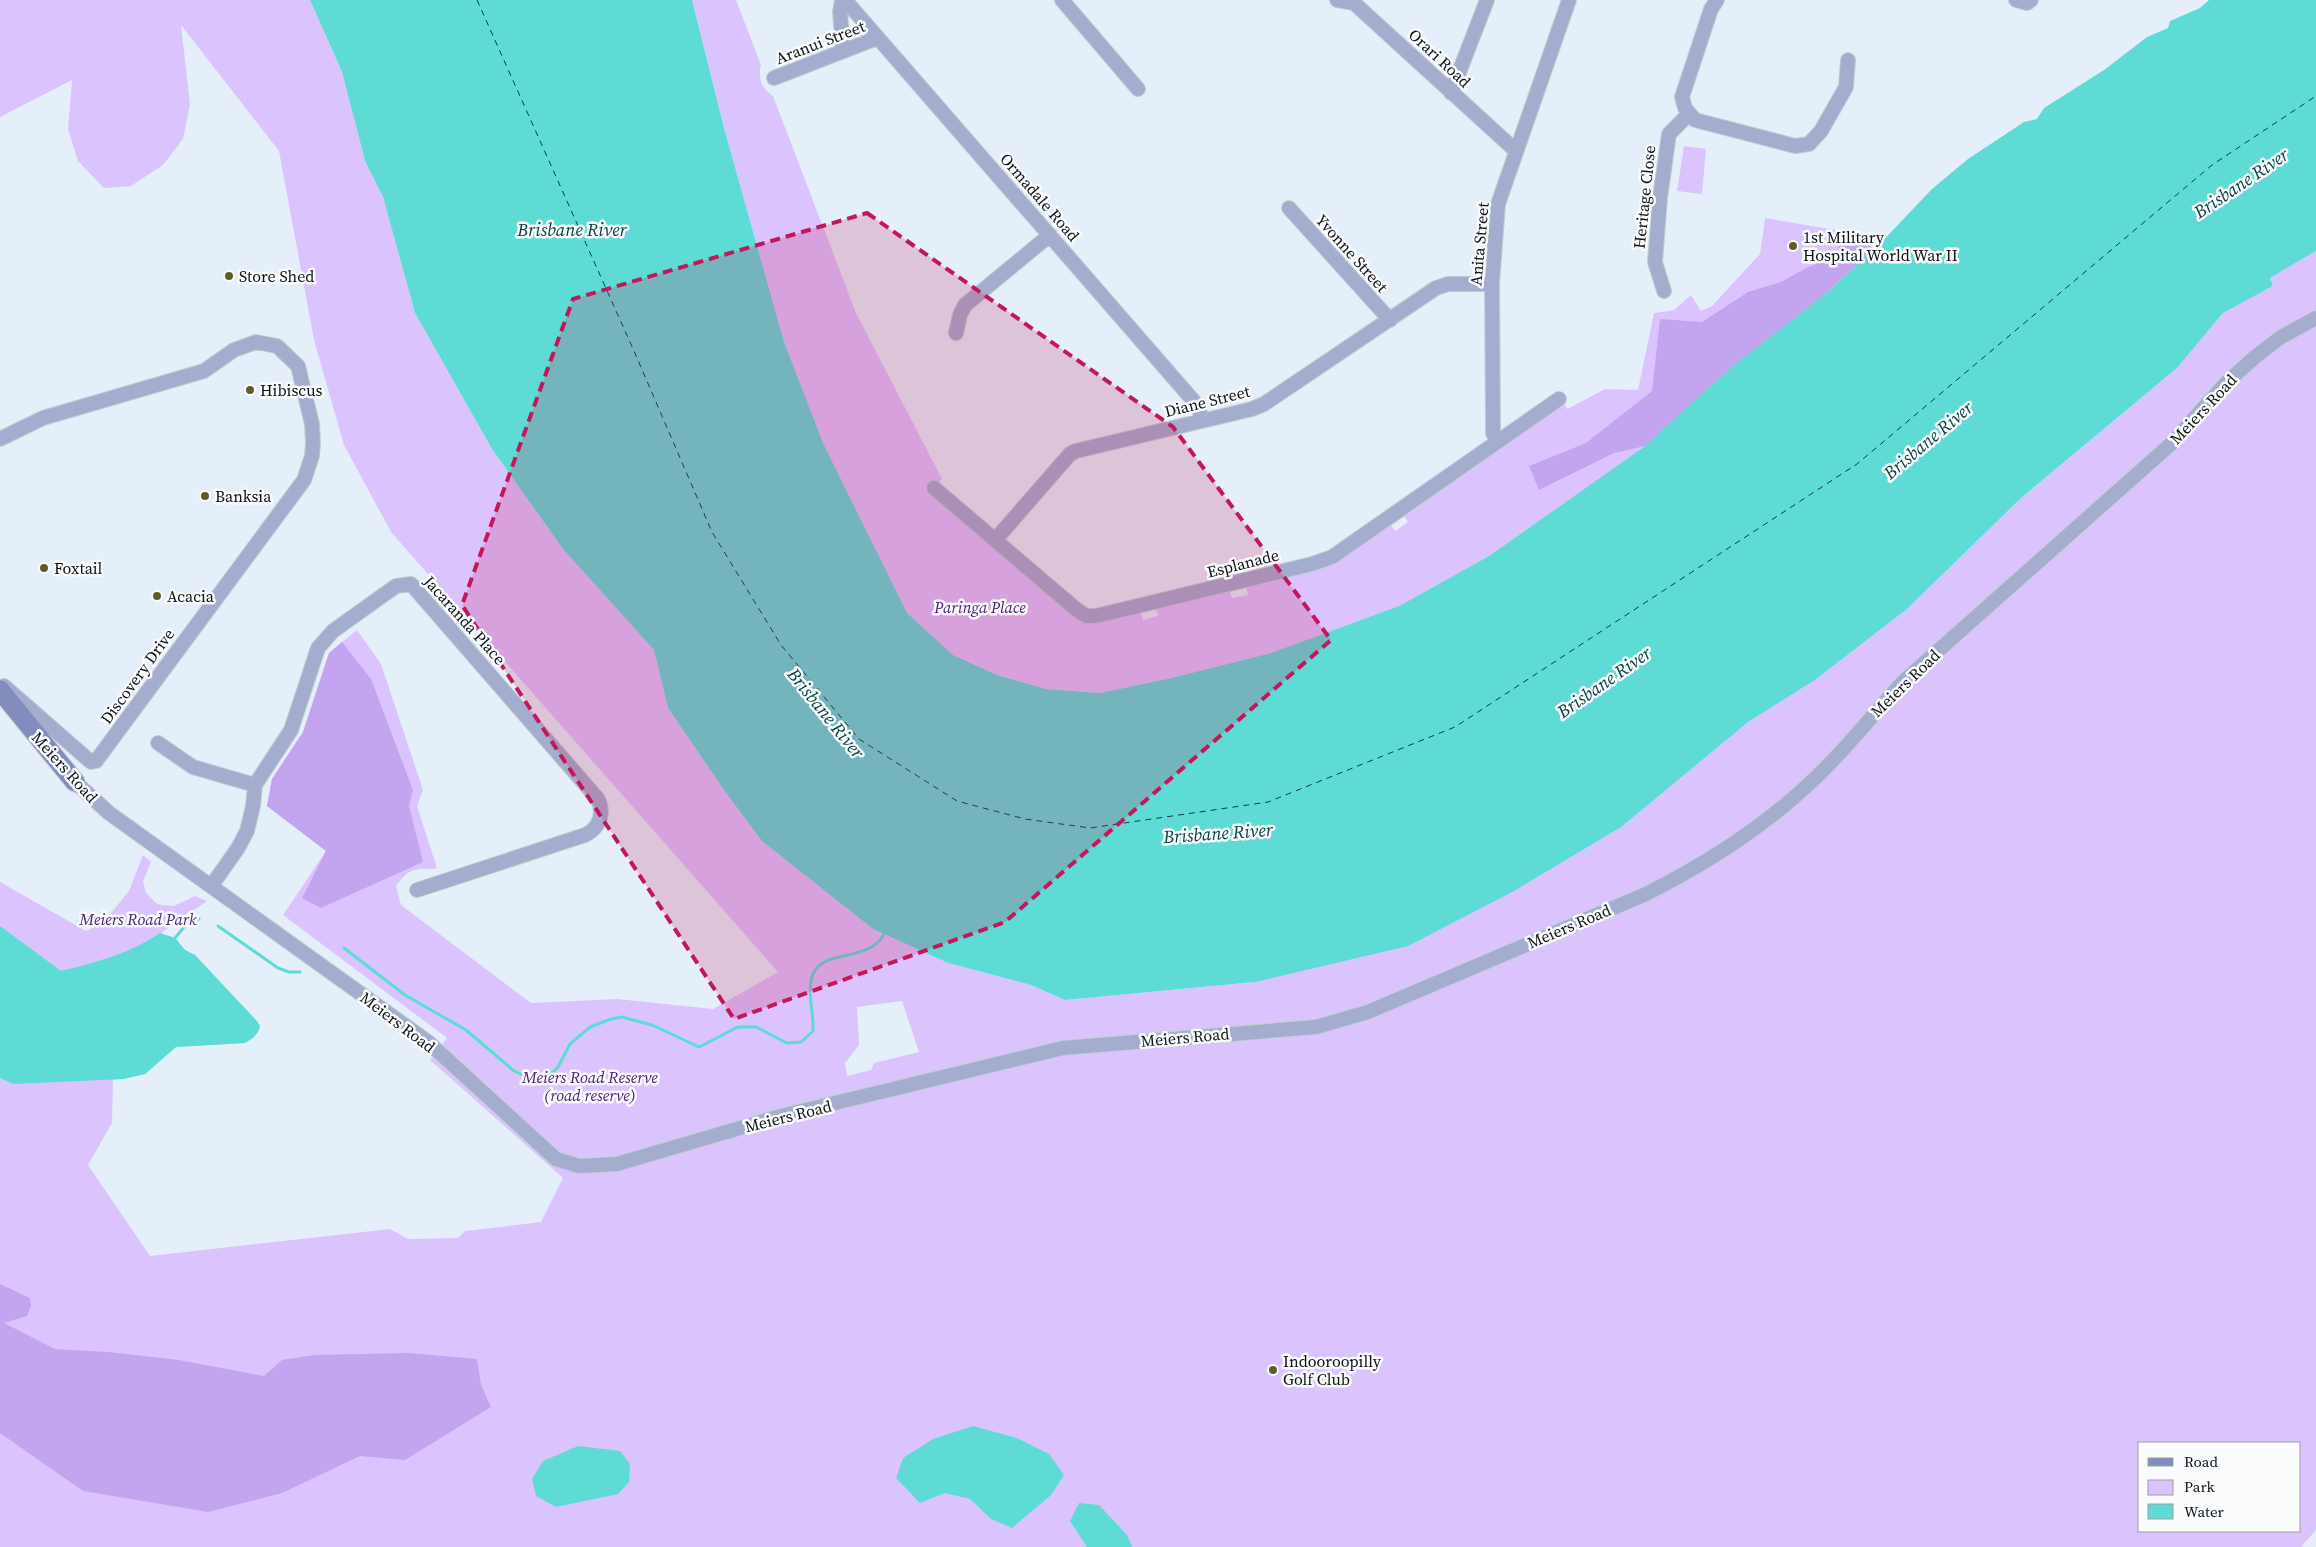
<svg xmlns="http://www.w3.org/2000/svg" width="2316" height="1547" viewBox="0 0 2316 1547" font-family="'Source Serif 4',serif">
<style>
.green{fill:#dbc4fd;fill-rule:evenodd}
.forest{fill:#c3a4ef}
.water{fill:#5fdbd6}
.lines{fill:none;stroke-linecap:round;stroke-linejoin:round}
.stream{stroke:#5fdbd6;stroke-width:3}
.ferry{stroke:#064240;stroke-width:1;stroke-dasharray:6 5;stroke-linecap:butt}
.street-casing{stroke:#c3ccd5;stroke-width:16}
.secondary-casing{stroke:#c3ccd5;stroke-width:21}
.street{stroke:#a5adcf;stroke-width:14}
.secondary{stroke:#828dbe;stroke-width:19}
.marked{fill:#c2185b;fill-opacity:0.2;stroke:#c2185b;stroke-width:4;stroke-dasharray:10 6;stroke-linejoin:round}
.poi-dot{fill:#5d5d2a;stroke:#f9fbfd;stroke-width:2}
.labels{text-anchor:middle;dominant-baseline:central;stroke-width:5;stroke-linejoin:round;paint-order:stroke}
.street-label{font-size:16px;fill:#101316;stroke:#f9fbfd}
.poi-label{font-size:16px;fill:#101316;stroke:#f9fbfd;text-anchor:start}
.park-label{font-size:16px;font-style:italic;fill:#4c2177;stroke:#f9fbfd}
.water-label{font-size:18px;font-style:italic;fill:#064240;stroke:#f9fbfd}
</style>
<rect width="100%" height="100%" fill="#e5eff9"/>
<path class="green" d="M 0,0 L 310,0 L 342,72 L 365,161 L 383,197 L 415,313 L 492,449 L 563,549 L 654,650 L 668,708 L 724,790 L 762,841 L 873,929 L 948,963 L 1031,985 L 1065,1000 L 1255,982 L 1748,722 L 1815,680 L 1907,609 L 2021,498 L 2177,368 L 2223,313 L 2273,286 L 2270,278 L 2316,251 L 2316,1530 L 2301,1547 L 0,1547 L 0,882 L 86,931 L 103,923 L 129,891 L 143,855 L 151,862 L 143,881 L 146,893 L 157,904 L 174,906 L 195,896 L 207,901 L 161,933 L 175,938 L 185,950 L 195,955 L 260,1026 L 254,1037 L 245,1043 L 176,1047 L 145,1074 L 113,1080 L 112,1123 L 88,1165 L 150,1256 L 390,1229 L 408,1239 L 458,1238 L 465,1231 L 541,1222 L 563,1178 L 430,1060 L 447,1038 L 283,915 L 326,851 L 267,806 L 272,779 L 303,732 L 329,653 L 357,630 L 381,664 L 423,790 L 417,806 L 437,868 C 430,870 427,868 420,869 C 409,869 402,878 396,886 L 401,905 L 531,1003 L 617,999 L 713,1009 L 778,972 L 391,532 L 344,445 L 314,340 L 279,151 L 181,25 L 190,104 L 183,139 L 163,165 L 131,186 L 104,188 L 78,161 L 68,129 L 72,80 L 0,117 ZM 902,1001 L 919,1052 L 874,1063 L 871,1070 L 847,1076 L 845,1063 L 859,1045 L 857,1007 ZM 2140,1443 L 2300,1443 L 2300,1531 L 2140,1531 Z
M 692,0 L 736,0 L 761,65 C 757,79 763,89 773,96 L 856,313 L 942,479 L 934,488 L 1096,623 L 1141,612 L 1143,620 L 1158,616 L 1156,609 L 1230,591 L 1232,598 L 1248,595 L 1246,587 L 1330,565 L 1391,525 L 1395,531 L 1408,522 L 1404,516 L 1555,410 L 1565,405 L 1567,409 L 1605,389 L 1638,390 L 1654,313 L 1674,310 L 1691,295 L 1701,311 L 1712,306 L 1760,254 L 1765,218 L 1859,234 L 1825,294 L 1645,446 L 1489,556 L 1399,606 L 1271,653 L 1167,679 L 1100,693 L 1046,689 L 997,675 L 953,655 L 907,613 L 824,445 L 784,342 L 724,128 Z
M 1684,146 L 1706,149 L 1702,194 L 1677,191 Z"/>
<path class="forest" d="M 1838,234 L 1859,234 L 1874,250 L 1825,294 L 1729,369 L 1645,446 L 1614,453 L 1539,490 L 1529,466 L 1586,443 L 1652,391 L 1660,319 L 1702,322 L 1748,292 L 1781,282 L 1806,268 L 1839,255 Z
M 342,642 L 371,679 L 413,790 L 409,806 L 423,862 L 321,908 L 302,898 L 326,851 L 267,806 L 272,779 L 303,732 L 329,653 Z
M 0,1284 L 30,1298 L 31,1306 L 27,1316 L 4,1323 L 55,1349 L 108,1352 L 179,1360 L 264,1376 L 282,1360 L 314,1355 L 409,1353 L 477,1359 L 481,1385 L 491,1407 L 405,1460 L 360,1456 L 282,1493 L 208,1512 L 83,1491 L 0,1433 Z"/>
<path class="water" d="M 310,0 L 692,0 L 724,128 L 784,342 L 824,445 L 907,613 L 953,655 L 997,675 L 1046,689 L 1100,693 L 1167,679 L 1271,653 L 1399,606 L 1489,556 L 1645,446 L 1729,369 L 1825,294 L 1874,250 L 1932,189 L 1968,159 L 2024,122 L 2037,119 L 2044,108 L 2104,70 L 2147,37 L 2168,28 L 2170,21 L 2200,8 L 2209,0 L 2316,0 L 2316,251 L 2270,278 L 2273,286 L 2223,313 L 2177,368 L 2021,498 L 1907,609 L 1815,680 L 1748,722 L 1621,827 L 1514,891 L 1408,946 L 1255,982 L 1065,1000 L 1031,985 L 948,963 L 873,929 L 762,841 L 724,790 L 668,708 L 654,650 L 563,549 L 492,449 L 415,313 L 383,197 L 365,161 L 342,72 Z
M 0,926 L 61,971 C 97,962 129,954 160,933 L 175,938 L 185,950 L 195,955 L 257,1021 L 260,1026 C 258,1035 253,1038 245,1043 L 176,1047 L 145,1074 L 124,1079 L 13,1084 L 0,1078 Z
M 973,1426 L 1017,1438 L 1049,1454 L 1064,1475 L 1051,1495 L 1012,1528 L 991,1519 L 970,1499 L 945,1493 L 920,1503 L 896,1478 L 903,1458 L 933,1439 Z
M 578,1446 L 620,1451 L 630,1464 L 629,1482 L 618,1494 L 556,1507 L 536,1496 L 532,1479 L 543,1461 Z
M 1079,1503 L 1099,1505 L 1127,1535 L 1132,1547 L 1087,1547 L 1070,1521 Z"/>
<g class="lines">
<path class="stream" d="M 218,926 L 278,968 L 289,972 L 300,972
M 175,938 L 189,921 L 199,919
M 344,948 L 405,995 L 466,1030 L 514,1071 L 532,1079 L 547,1078 L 558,1067 L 570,1044 L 590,1027 L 611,1019 L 622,1017 L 652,1025 L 699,1047 L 738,1027 L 756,1027 L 787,1043 L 801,1042 L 813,1031 C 814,1013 807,994 812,977 C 821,946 873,965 886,930"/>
<path class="ferry" d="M 477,0 L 634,351 L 712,532 L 781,645 L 859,739 L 957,801 L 1025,819 L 1090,828 L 1268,802 L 1455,727 L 1857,464 L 2212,165 L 2316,96"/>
<g class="street-casing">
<path id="street" d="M 842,0 L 840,12 L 843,51
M 845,0 L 1198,406 L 1202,421
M 1062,0 L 1138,89
M 1337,0 L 1354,3 L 1515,150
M 1717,0 L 1711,9 L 1682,97 L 1685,108 L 1695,120 L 1795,146 L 1809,144 L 1821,131 L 1846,87 L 1848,60
M 2016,0 L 2027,3 L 2031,0
M 774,78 L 877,38
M 1451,93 L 1487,0
M 1289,208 L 1390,320
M 1664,291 L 1655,262 L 1660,198 L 1669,134 L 1689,114
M 956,333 L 960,315 L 965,305 L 1050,235
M 0,439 L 43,418 L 204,371 L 234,350 L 256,342 L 277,346 L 298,366 L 312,424 L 313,443 L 312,456 L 304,480 L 96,761 L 91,762 L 4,686
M 1497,442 L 1493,433 L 1493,424 L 1492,284 L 1498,204 L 1569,0
M 934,488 L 1077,610 L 1086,616 L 1096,616 L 1312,564 L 1332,557 L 1559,399
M 996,539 L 1070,454 L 1076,451 L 1252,409 L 1264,404 L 1436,288 L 1448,284 L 1492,284
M 158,743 L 193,767 L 255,785
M 75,782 L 109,813 L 428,1042 L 556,1159 L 579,1166 L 617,1164 L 781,1116 L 1063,1048 L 1316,1027 L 1368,1012 L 1646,894 C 1716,859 1783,814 1836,757 C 1860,732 1881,705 1905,680 L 2172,443 L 2226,383 L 2255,357 L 2281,337 L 2316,318
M 212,885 L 238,848 L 247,831 L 253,806 L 255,785 L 291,730 L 318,648 L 333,631 L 396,586 L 411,584 L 597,798 C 605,812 600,828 585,835 L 417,890"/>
</g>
<g class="secondary-casing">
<path id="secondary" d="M 0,690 L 75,782"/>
</g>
<use href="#street" class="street"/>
<use href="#secondary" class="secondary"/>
</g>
<path class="marked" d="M 867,213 L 1173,427 L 1331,640 L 1005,922 L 734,1019 L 462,605 L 573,299 Z"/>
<g class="poi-dot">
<circle cx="1793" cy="246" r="5"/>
<circle cx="229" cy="276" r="5"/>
<circle cx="250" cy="390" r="5"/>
<circle cx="205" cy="496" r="5"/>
<circle cx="44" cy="568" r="5"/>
<circle cx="157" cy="596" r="5"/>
<circle cx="1273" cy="1370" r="5"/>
</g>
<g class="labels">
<g class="street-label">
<text transform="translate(820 42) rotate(-21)">Aranui Street</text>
<text transform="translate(1440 58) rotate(43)">Orari Road</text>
<text transform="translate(1040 197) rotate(49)">Ormadale Road</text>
<text transform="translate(1644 197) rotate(-84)">Heritage Close</text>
<text transform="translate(1479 244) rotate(-85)">Anita Street</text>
<text transform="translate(1352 253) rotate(48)">Yvonne Street</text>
<text transform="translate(1207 401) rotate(-14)">Diane Street</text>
<text transform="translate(2203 409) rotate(-47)">Meiers Road</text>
<text transform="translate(1243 563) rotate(-14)">Esplanade</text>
<text transform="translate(465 620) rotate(48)">Jacaranda Place</text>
<text transform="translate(137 676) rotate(-54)">Discovery Drive</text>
<text transform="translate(1905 683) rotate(-44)">Meiers Road</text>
<text transform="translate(65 767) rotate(48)">Meiers Road</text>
<text transform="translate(1569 926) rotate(-23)">Meiers Road</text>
<text transform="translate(398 1022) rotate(37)">Meiers Road</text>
<text transform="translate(1185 1037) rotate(-5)">Meiers Road</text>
<text transform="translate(788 1116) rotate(-14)">Meiers Road</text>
</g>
<g class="poi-label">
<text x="1803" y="237">1st Military<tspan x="1803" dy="18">Hospital World War II</tspan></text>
<text x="239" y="276">Store Shed</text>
<text x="260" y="390">Hibiscus</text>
<text x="215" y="496">Banksia</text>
<text x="54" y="568">Foxtail</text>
<text x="167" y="596">Acacia</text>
<text x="1283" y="1361">Indooroopilly<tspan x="1283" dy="18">Golf Club</tspan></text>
</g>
<g class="park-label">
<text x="980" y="607">Paringa Place</text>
<text x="138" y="919">Meiers Road Park</text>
<text x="590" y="1077">Meiers Road Reserve<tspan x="590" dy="18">(road reserve)</tspan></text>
</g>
<g class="water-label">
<text transform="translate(2241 183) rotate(-34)">Brisbane River</text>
<text x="572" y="229">Brisbane River</text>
<text transform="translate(1928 440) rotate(-40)">Brisbane River</text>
<text transform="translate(1604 682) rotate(-35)">Brisbane River</text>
<text transform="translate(826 713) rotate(51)">Brisbane River</text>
<text transform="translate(1218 833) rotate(-4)">Brisbane River</text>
</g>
</g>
<rect x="2138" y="1442" width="162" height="90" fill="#f9fbfd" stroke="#9c9ea1"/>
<rect x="2148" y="1458" width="25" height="8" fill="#828dbe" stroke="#9c9ea1"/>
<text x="2184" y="1467" font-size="15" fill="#101316">Road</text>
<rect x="2148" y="1480" width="25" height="15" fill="#dbc4fd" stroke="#9c9ea1"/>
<text x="2184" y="1492" font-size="15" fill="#101316">Park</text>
<rect x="2148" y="1504" width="25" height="15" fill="#5fdbd6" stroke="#9c9ea1"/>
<text x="2184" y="1517" font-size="15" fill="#101316">Water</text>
</svg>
